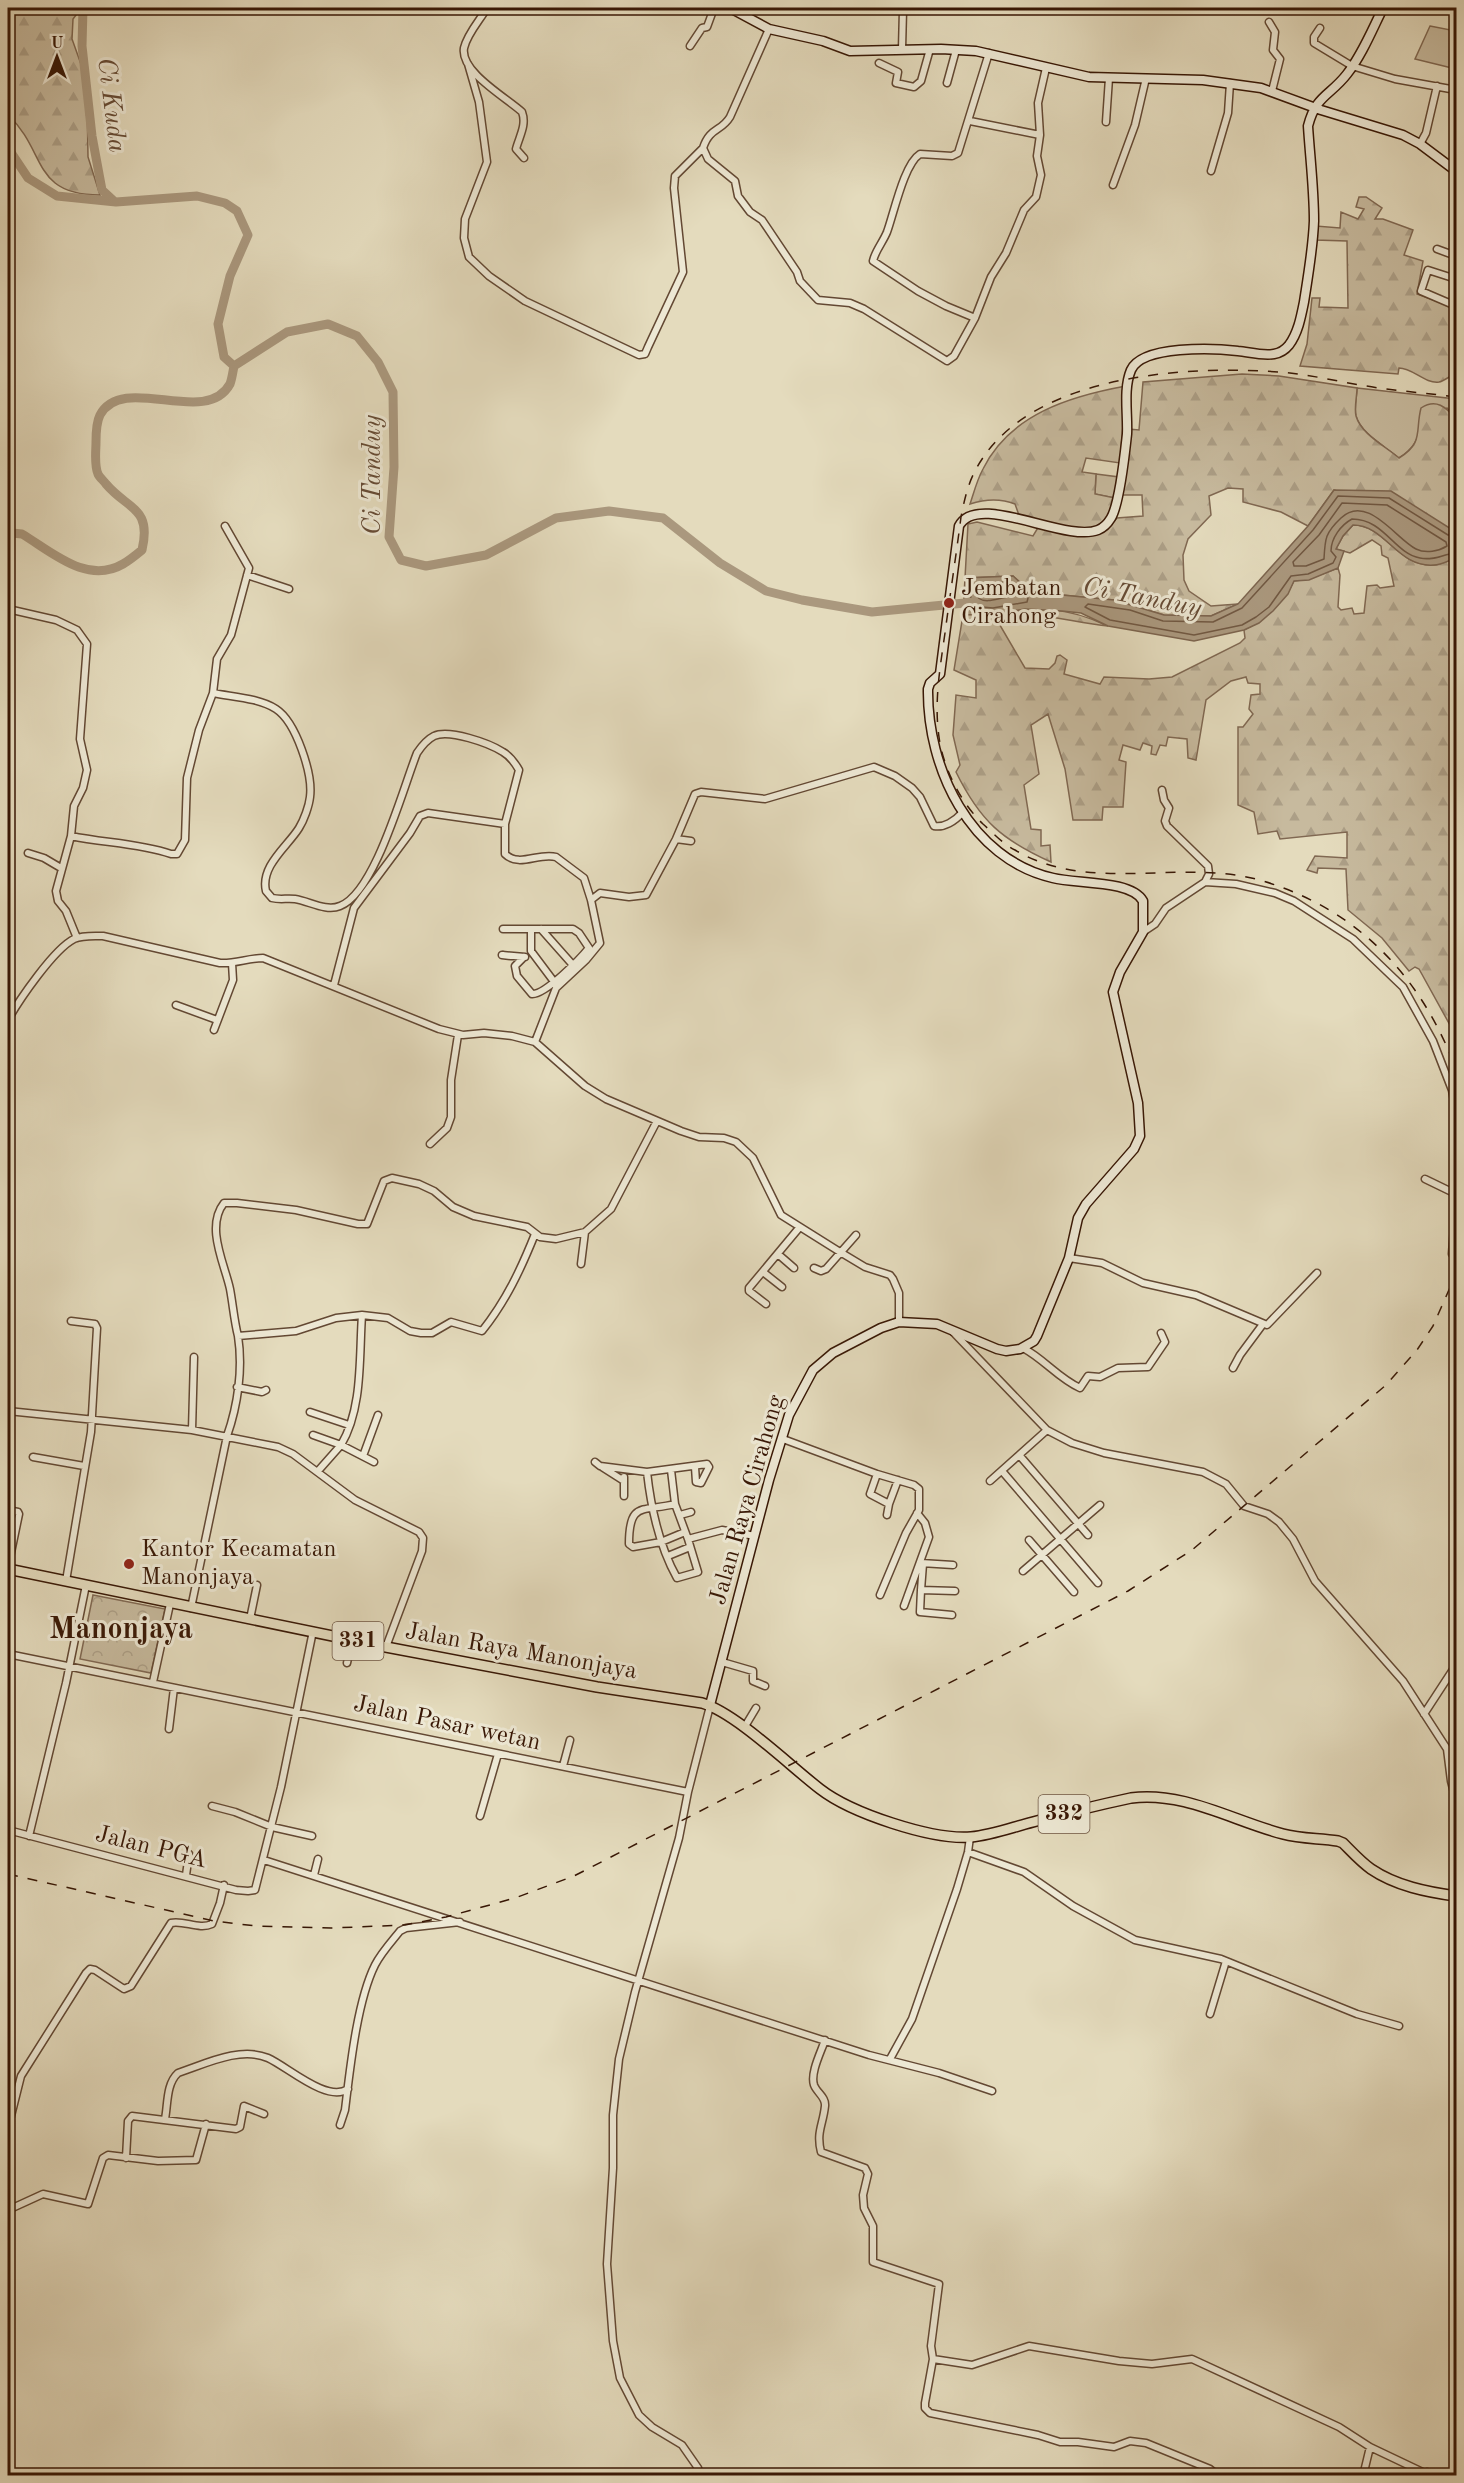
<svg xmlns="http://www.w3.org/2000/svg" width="1464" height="2483" viewBox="0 0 1464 2483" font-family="'Old Standard TT',serif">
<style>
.green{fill:#c7ba9e;stroke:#806852;stroke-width:1.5}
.forest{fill:url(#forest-firs);stroke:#806852;stroke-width:1.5}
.park{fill:url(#park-crowns);stroke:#806852;stroke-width:1.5}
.water{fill:#aa987e;stroke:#7c644e;stroke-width:1.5}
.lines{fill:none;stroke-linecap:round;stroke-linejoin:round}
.shore{stroke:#715842;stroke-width:1.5}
.river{stroke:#aa987e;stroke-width:9}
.street-casing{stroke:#634833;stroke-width:9}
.secondary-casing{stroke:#381705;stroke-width:11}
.primary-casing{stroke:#381705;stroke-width:12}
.street{stroke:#ede8d4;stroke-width:6}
.secondary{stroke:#ede8d4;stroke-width:8}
.primary{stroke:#e4dbbd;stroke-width:9}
.rail{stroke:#381705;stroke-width:1.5;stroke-dasharray:10 10;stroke-linecap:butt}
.poi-dot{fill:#8f2418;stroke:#ede8d4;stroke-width:2}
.labels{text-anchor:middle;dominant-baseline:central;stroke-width:6;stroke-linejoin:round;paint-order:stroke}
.shield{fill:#ede8d4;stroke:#6e5643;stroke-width:1.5}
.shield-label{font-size:22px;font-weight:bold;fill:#381705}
.poi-label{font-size:24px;fill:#381705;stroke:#ede8d4;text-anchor:start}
.street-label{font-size:24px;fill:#381705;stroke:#ede8d4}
.water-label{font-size:26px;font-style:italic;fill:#664b35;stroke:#ede8d4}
.district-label{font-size:30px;font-weight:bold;fill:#381705;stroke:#ede8d4}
</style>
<defs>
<pattern id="forest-firs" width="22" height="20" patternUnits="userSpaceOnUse" patternTransform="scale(1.5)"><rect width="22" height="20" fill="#c7ba9e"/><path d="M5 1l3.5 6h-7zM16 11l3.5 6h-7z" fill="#ac9f87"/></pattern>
<pattern id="park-crowns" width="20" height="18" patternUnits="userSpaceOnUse" patternTransform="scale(1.5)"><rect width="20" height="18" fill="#c7ba9e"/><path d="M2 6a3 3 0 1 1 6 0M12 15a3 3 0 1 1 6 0" fill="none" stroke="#ac9f87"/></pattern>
</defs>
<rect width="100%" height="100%" fill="#e4dbbd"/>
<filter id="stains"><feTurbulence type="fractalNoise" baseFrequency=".00333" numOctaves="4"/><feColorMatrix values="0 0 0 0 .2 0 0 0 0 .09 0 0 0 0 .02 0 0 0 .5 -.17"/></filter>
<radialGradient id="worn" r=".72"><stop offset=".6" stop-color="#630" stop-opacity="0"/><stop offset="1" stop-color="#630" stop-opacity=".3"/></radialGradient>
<path class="green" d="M 1430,26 L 1456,31 L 1456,69 L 1415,59 Z
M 1357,388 L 1456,399 L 1456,419 L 1447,408 L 1419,428 C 1419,442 1410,451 1399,458 C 1385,446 1361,434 1356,416 C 1354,408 1357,396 1357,388 Z
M 1096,474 L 1119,477 L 1115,498 L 1095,494 Z"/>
<path class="forest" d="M 8,8 L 86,8 L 79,11 L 73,19 L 72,39 L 82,67 L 87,97 L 88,157 L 100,195 C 31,195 47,151 8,115 Z
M 1359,197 L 1366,197 L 1382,208 L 1375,219 L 1383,219 L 1413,230 L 1404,255 L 1423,261 L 1417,294 L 1456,308 L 1456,374 C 1450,375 1445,381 1439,382 C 1425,384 1413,368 1399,368 L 1398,374 L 1300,366 L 1307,344 L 1312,298 L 1320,298 L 1319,307 L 1348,308 L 1347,241 L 1315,240 L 1316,226 L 1340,228 L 1341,212 L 1358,219 L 1364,209 L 1356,207 Z
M 1242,374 L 1279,376 L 1357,388 C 1357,396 1354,408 1356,416 C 1361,434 1385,446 1399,458 C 1424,443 1415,431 1421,408 C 1436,398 1446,407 1456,419 L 1456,529 L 1451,530 L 1334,490 L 1308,526 L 1281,512 L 1243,502 L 1243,489 L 1228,488 L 1209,496 L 1211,515 L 1188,539 L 1183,555 L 1184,580 L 1189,591 L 1211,606 L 1238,604 L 1211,616 L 1164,615 L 1114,600 L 1031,592 L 1013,576 L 965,578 L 968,524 L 977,522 L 1033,536 L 1039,526 L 1060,532 L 1107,529 L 1117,518 L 1143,516 L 1142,495 L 1121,495 L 1129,429 L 1139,430 L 1143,382 Z
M 1126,386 L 1120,463 L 1086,458 L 1082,472 L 1096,474 L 1095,494 L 1115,498 C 1114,503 1114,512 1111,516 C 1096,541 1043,522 1020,518 L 1015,504 C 1000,498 985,499 970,504 C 974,492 977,480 983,469 C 1010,414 1071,396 1126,386 Z
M 1353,525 C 1386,525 1397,567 1434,565 C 1441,565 1450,560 1456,558 L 1456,1036 L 1419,969 L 1415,967 L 1409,971 L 1382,938 L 1348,910 L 1346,869 L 1318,868 L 1317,873 L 1307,870 L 1315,856 L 1347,858 L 1347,832 L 1280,839 L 1277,831 L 1258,834 L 1254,812 L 1238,805 L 1238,727 L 1243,727 L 1253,714 L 1249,709 L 1251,695 L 1260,694 L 1260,684 L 1248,683 L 1246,677 L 1231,681 L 1206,700 L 1196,760 L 1188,758 L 1187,739 L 1168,737 L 1166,746 L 1160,745 L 1156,755 L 1151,754 L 1152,746 L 1143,743 L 1140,750 L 1123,745 L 1119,760 L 1126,762 L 1123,807 L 1103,807 L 1102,820 L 1073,820 L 1065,769 L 1048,714 L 1031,725 L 1039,774 L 1024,785 L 1031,829 L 1041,830 L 1041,846 L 1050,845 L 1051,862 C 1002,840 980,821 956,772 L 960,765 L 953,735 L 956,695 L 976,698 L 976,680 L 954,670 L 963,615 C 974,613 985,616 995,614 C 1040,606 1067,607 1108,626 C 1070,622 1033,610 994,615 L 1025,668 L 1049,669 L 1055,663 L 1057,656 L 1060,655 L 1067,660 L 1064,674 L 1100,684 L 1104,677 L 1149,679 L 1172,677 L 1240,643 L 1245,638 L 1244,630 C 1265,620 1284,602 1294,581 L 1309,579 L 1338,568 L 1340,575 L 1338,607 L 1341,610 L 1352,608 L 1354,614 L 1364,613 L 1367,586 L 1377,585 L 1380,588 L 1394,586 L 1388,558 L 1382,555 L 1381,546 L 1372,540 L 1350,553 L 1336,549 L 1343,536 Z"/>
<path class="park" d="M 93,1595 L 165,1609 L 151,1673 L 80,1659 Z"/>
<path class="water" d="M 1334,490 L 1391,491 L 1451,529 L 1456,529 L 1456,558 C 1449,560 1442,565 1434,565 C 1397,568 1386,525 1353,525 L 1343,536 L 1336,549 L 1344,551 L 1338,568 L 1309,580 L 1294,581 L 1288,594 L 1273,611 L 1259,623 L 1244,630 L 1194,641 L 1108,626 L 1081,613 L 1062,611 L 1025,609 L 994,614 L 963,615 L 965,578 L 1013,576 L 1031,592 L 1114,600 L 1164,615 L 1211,616 L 1238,604 L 1308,526 Z"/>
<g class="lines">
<path class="shore" d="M 1342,503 L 1387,505 L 1446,542 L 1447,546 C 1439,551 1426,554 1416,549 C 1396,539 1367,493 1341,518 C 1325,533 1325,539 1324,559 L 1306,566 L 1294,566 L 1293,562 L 1319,535 Z
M 1456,535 L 1448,535 L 1389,498 L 1338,496 L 1313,530 L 1242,608 L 1213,622 L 1163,621 L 1130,610 L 1088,604 L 1085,607 L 1110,620 L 1194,635 L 1242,625 L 1256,617 L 1269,607 L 1291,576 L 1308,574 L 1333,563 L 1336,557 L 1331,551 C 1331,538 1341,525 1352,519 C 1384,519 1394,553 1420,558 C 1434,561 1443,554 1456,553
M 1010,582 L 1028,598 L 1027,602 L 993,608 L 970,606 L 972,584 Z
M 1007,590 L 1011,593 L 1009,597 C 998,598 987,604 978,598 L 980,591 Z"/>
<path class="river" d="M 83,8 L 82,46 L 92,136 L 102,190 L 115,202
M 8,148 L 28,178 L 57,196 L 116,202 L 197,196 L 225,203 L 237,211 L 248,235 L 230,276 L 218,324 L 224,357 L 234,366 L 287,332 L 328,324 L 357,336 L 378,362 L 393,392 L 394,467 L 389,537 L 401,560 L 426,566 L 486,555 L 556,518 L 609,511 L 663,518 L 720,563 L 766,591 L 802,600 L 872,612 L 975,602
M 8,536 L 12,533 L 22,534 C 52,552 87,585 123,564 C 130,560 136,555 142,550 C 152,507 128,510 106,484 C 104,481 99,477 98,474 C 94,465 96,451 96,442 C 96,433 96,423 100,415 C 123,372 206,428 230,384 C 232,379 233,371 234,366"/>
<g class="street-casing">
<path id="street" d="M 487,8 C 480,20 467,34 464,48 C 460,72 507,98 522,112 C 527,125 519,137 516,149 L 524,158
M 1269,22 L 1275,32 L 1273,50 L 1280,59 L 1272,91
M 1320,28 L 1314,37 L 1314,43 L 1352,66 L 1395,79 L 1456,90
M 769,29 L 730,117 C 721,132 710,127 703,148 L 708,159 L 735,181 L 738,196 L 750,212 L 762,220 L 797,272 L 800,281 L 818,300 L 850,303 L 864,309 L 947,361 L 954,356 L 975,318 L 991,277 L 1006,253 L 1024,210 L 1036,197 L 1041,175 L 1037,156 L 1040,135 L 1038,103 L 1046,68
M 690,46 L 702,28 L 707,27 L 714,8
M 902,49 L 903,10
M 879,63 L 898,72 L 896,83 L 914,87 L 921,81 L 930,49
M 468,64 L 479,102 L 487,162 L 465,219 L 464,238 L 469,257 L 489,276 L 525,301 L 639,355 L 645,354 L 648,347 L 683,272 L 674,188 L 675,176 L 703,148
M 947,83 L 956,50
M 970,121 L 1040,135
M 1106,122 L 1109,78
M 1420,144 L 1426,133 L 1437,86
M 1211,171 L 1228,113 L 1230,83
M 1113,185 L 1135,125 L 1146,78
M 1437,249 L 1456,256
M 1456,279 L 1428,270 L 1421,291 L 1456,306
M 975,318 L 946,306 L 918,291 L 873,261 C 875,251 883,242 887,232 C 894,213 904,164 920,154 L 952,156 L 958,153 L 989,53
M 247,575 L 289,589
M 8,609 L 56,620 L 77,630 L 87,644 L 80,739 L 87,770 L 83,788 L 74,806 L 71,836 L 56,891 L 58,901 L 66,911 L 77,938
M 213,693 C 233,697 259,698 276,709 C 296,722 313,774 310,797 C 309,806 304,820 299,828 C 288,846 260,866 266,891 L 272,898 C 280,900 287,898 295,899 C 309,901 326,912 340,906 C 375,893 403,788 417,753 C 421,747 426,740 434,736 C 449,729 489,743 503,752 C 510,756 515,763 519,770 L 505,824 L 505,854 C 519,868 539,852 556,857 L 584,878 L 591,900
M 1162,790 L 1164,800 L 1169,808 L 1165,821 L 1167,826 L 1208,866 L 1209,874 L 1205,882
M 71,836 C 104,843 138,843 171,854 L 177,854 L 185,840 L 187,778 L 199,730 L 213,693 L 217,659 L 231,635 L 249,568 L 225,526
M 676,839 L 691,841
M 28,853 L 44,858 L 61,868
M 503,929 L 573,929 L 579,933 L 589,948 C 580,959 545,995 532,994 L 517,976 L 515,966 L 524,957
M 531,929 L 531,951 L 555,983
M 541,929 L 572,964
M 1143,932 L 1155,924 L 1166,908 L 1205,882 L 1236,884 L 1275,893 L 1294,901 L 1353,939 L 1403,987 L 1433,1041 L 1452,1090 L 1456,1112
M 511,956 L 502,955 L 525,957
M 334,985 L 354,908 L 410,833 L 420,816 L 428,813 L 505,824
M 176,1005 L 217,1020
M 8,1020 C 19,1000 54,949 74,939 C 83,935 93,936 103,936 L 220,963 C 235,964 248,958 263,958 L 439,1029 L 463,1035 L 484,1033 L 512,1036 L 535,1042 L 585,1086 L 606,1099 L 681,1131 L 699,1137 L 724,1138 L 736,1142 L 753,1158 L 781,1215 L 840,1252 L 865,1267 L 890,1275 L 893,1279 L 899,1293 L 899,1322
M 214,1030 L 233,980 L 232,963
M 535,1042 L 556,988 L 586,960 L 600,943 L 591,900 L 600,893 L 629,897 L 646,895 L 676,839 L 695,794 L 701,792 L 765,799 L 874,767 L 895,776 L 912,788 L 920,797 L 934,826 C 944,828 955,821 962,813
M 430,1144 L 447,1128 L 451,1117 L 451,1080 L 458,1035
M 1425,1179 L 1456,1194
M 1452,1254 L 1456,1201
M 779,1255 L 794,1268
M 1069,1258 L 1102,1263 L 1143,1283 L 1196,1295 L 1267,1325 L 1317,1273
M 581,1264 L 585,1232
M 814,1268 L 821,1271 L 826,1269 L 856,1235
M 763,1272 L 782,1287
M 766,1304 L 749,1291 L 749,1288 L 799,1228
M 953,1332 L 1047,1430 L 1072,1443 L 1104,1453 L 1203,1472 L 1226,1484 L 1244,1506 L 1268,1514 L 1279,1522 L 1293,1539 L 1315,1581 L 1403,1681 L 1447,1749 L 1451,1781 L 1456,1800
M 238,1336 C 234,1320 233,1305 230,1289 C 225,1265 205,1227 224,1203 L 237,1203 L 296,1210 L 358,1224 L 367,1224 L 384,1181 L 392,1178 L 419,1184 L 434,1191 L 453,1207 L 474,1216 L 527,1227 L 540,1237 L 556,1239 L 585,1232 L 611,1209 L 657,1121
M 1023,1348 C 1044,1359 1058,1378 1080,1388 L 1088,1376 L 1100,1377 L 1118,1368 L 1148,1367 L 1165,1342 L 1161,1333
M 1233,1368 L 1240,1355 L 1263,1324
M 237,1387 L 262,1392 L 266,1390
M 8,1411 L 192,1430 L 278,1447 L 293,1454 L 355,1500 L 419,1532 L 423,1538 L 422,1551 L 386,1647
M 310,1412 L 349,1425
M 192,1430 L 194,1357
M 313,1435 L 341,1445 C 363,1408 359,1357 362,1315
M 783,1439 L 877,1474 L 914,1485 L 919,1489 L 919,1510 L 906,1533 L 880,1595
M 363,1456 L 378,1415
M 1020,1456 L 1088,1535
M 33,1457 L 84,1466
M 595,1462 L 600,1466 L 647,1472 L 707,1464 L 709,1467 L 701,1483 L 696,1482 L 695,1467
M 602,1467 L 624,1481
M 671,1470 L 675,1504 L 688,1539 L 722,1530 L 755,1536
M 318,1471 L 341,1445 L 374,1462
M 1002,1471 L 1098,1583
M 647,1472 C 651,1508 659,1546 677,1578 L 698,1572 L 688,1539
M 877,1474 L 870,1494 L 889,1504 L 887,1515
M 624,1477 L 624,1496
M 990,1481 L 1047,1430
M 675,1504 C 642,1512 629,1501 629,1544 L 633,1547 L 661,1542 L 685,1532
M 889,1504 L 898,1480
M 8,1510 L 18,1512 L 19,1514 L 8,1567
M 680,1515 L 691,1512
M 1029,1540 L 1074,1592
M 668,1556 L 690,1547
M 921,1563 L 953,1565
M 923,1564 L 921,1590 L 955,1591
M 1023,1571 L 1100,1505
M 66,1581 L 91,1432 L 97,1328 L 95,1324 L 71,1321
M 921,1590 L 920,1612 L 952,1615
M 904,1606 L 929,1537 L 925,1523 L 917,1513
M 191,1608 L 227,1436 C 238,1405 243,1368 238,1336 L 296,1331 L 336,1318 L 362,1315 L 388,1318 L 410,1331 L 421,1333 L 432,1333 L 451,1322 L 482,1331 C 506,1301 521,1269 535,1234
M 250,1619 L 257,1585
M 8,1654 L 688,1792 L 679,1838 L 635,1992 L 619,2059 L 613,2115 L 613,2168 L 607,2264 L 613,2341 L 620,2378 L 639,2415 L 652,2427 L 682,2445 L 698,2468 L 701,2476
M 722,1662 L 753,1671 L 753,1681 L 765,1686
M 347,1663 L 352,1639
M 153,1682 L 170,1604
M 1424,1714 L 1456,1665
M 744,1728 L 756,1708
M 169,1729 L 174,1688
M 563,1766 L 570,1740
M 688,1792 L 710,1706
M 212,1806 L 235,1812 L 272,1827 L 312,1836
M 480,1816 L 498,1754
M 8,1830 L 236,1890 L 248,1891 L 255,1890 L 281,1787 L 313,1631
M 29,1836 L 66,1683 L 86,1585
M 968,1852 L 1024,1872 L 1073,1906 L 1135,1940 L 1221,1959 L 1357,2014 L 1399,2026
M 264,1860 L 869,2055 L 939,2073 L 992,2091
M 186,1875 L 189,1854
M 314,1875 L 318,1859
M 1210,2014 L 1226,1961
M 825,2040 C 821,2052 810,2073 814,2085 C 817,2093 826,2097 825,2106 C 823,2125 816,2132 821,2152 L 865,2168 L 868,2174 L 863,2195 L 864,2208 L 873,2226 L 873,2262 L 939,2284 L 931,2346 L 933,2359 L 972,2365 L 1029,2346 L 1119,2361 L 1152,2364 L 1192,2359 L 1339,2427 L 1370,2447 L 1431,2476
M 890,2059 L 912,2019 L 957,1889 L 968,1852 L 970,1837
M 165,2119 C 168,2104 166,2084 178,2073 C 205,2064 240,2046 268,2058 C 288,2067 327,2103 348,2089
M 340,2125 L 345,2110 C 350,2069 357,2001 375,1965 C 381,1953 392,1941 400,1931 L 406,1928 L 460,1922
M 126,2158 L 128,2121 L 132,2116 L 236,2129 L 240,2127 L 244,2106 L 264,2114
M 8,2175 L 9,2124 L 21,2076 L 86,1973 L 90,1969 L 95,1970 L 124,1989 L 131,1986 L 171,1923 C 184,1920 199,1930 212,1924 L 220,1903 L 224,1885
M 8,2210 L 43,2194 L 88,2204 L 103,2158 L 108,2155 L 158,2161 L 196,2160 L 206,2124
M 933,2359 L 925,2403 L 925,2408 L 930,2413 L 1038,2435 L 1060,2442 L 1078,2442 L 1114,2447 L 1130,2441 L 1146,2443 L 1210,2469 L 1219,2476
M 1427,2472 L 1440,2476
M 1363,2476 L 1370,2447"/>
</g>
<g class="secondary-casing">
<path id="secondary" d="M 730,8 L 769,29 L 823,41 L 850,51 L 941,49 L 976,51 L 1089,77 L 1203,80 L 1261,88 L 1321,110 L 1403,135 L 1420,144 L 1456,171
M 710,1705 L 769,1480 L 789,1415 L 813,1370 L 833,1353 L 881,1328 L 899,1322 L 937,1324 L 997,1349 L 1006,1351 L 1020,1349 L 1034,1341 L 1037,1336 L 1069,1258 L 1078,1218 L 1086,1204 L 1134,1149 L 1140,1136 L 1138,1103 L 1113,992 L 1120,972 L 1143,932 L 1143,901 C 1131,880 1077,884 1053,878 C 970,859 927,768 928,689 L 930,683 L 940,674 L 959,526 C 977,491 1065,543 1098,530 C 1103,528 1108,523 1111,518 C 1120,503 1125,452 1127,434 C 1128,414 1123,389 1131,370 C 1142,345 1214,348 1238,351 C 1249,352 1262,356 1274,354 C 1280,353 1285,350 1289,345 C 1298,333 1301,317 1304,302 C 1308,276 1313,248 1314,221 C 1314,189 1310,157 1308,126 C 1316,95 1330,96 1347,74 C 1362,55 1372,30 1383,8"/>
</g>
<g class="primary-casing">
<path id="primary" d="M 8,1569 L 386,1647 L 597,1687 L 702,1703 C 736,1713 790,1766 820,1789 C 851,1813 931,1840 971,1837 C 992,1835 1013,1827 1033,1822 C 1066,1813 1098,1805 1131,1798 C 1184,1791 1233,1821 1283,1834 C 1301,1839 1320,1838 1338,1841 L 1343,1843 C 1352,1852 1361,1862 1371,1869 C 1396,1886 1427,1892 1456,1896"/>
</g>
<use href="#street" class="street"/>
<use href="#secondary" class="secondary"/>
<use href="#primary" class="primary"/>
<path class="rail" d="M 1456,397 C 1426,393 1396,391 1366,386 C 1341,382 1316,376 1290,373 C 1193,364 1024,372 974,473 C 967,487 964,502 961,517 C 956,556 950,595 945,633 C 940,668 934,702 939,737 C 943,768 961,803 983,824 C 993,833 1003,844 1015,850 C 1090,895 1183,857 1263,881 C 1359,910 1422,978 1456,1069
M 8,1874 L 214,1921 L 256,1926 L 331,1928 L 405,1925 L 446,1917 L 515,1898 L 574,1876 L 1128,1591 L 1192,1550 L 1386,1385 L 1417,1350 L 1433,1326 L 1452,1283 L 1456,1264"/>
</g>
<g class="poi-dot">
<circle cx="949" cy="603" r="6"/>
<circle cx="129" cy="1564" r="6"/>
</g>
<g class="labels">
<g class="shield">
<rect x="332.5" y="1622" width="51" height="38" rx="4.5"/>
<rect x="1038.5" y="1795" width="51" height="38" rx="4.5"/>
</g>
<g class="shield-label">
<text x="358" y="1641">331</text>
<text x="1064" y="1814">332</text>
</g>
<g class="poi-label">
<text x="961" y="589">Jembatan<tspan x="961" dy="28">Cirahong</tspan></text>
<text x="141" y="1550">Kantor Kecamatan<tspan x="141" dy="28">Manonjaya</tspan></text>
</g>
<g class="street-label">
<text transform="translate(748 1500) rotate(-74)">Jalan Raya Cirahong</text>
<text transform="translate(521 1652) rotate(10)">Jalan Raya Manonjaya</text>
<text transform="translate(447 1724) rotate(12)">Jalan Pasar wetan</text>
<text transform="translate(151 1848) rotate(14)">Jalan PGA</text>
</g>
<g class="water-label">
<text transform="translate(111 105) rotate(83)">Ci Kuda</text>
<text transform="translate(373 475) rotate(-90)">Ci Tanduy</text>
<text transform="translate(1142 598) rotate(11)">Ci Tanduy</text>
</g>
<g class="district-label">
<text x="121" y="1630">Manonjaya</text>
</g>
</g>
<rect width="1464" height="2483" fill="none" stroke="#e4dbbd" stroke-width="30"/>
<rect x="9" y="9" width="1446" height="2465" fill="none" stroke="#381705" stroke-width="3"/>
<rect x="15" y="15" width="1434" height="2453" fill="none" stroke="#381705" stroke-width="1.5"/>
<g transform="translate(57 57)" stroke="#ede8d4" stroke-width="4.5" paint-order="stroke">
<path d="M0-4.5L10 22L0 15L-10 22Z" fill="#381705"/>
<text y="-9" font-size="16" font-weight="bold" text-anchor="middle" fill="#381705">U</text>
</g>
<rect width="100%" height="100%" filter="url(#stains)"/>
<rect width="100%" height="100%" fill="url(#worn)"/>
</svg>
